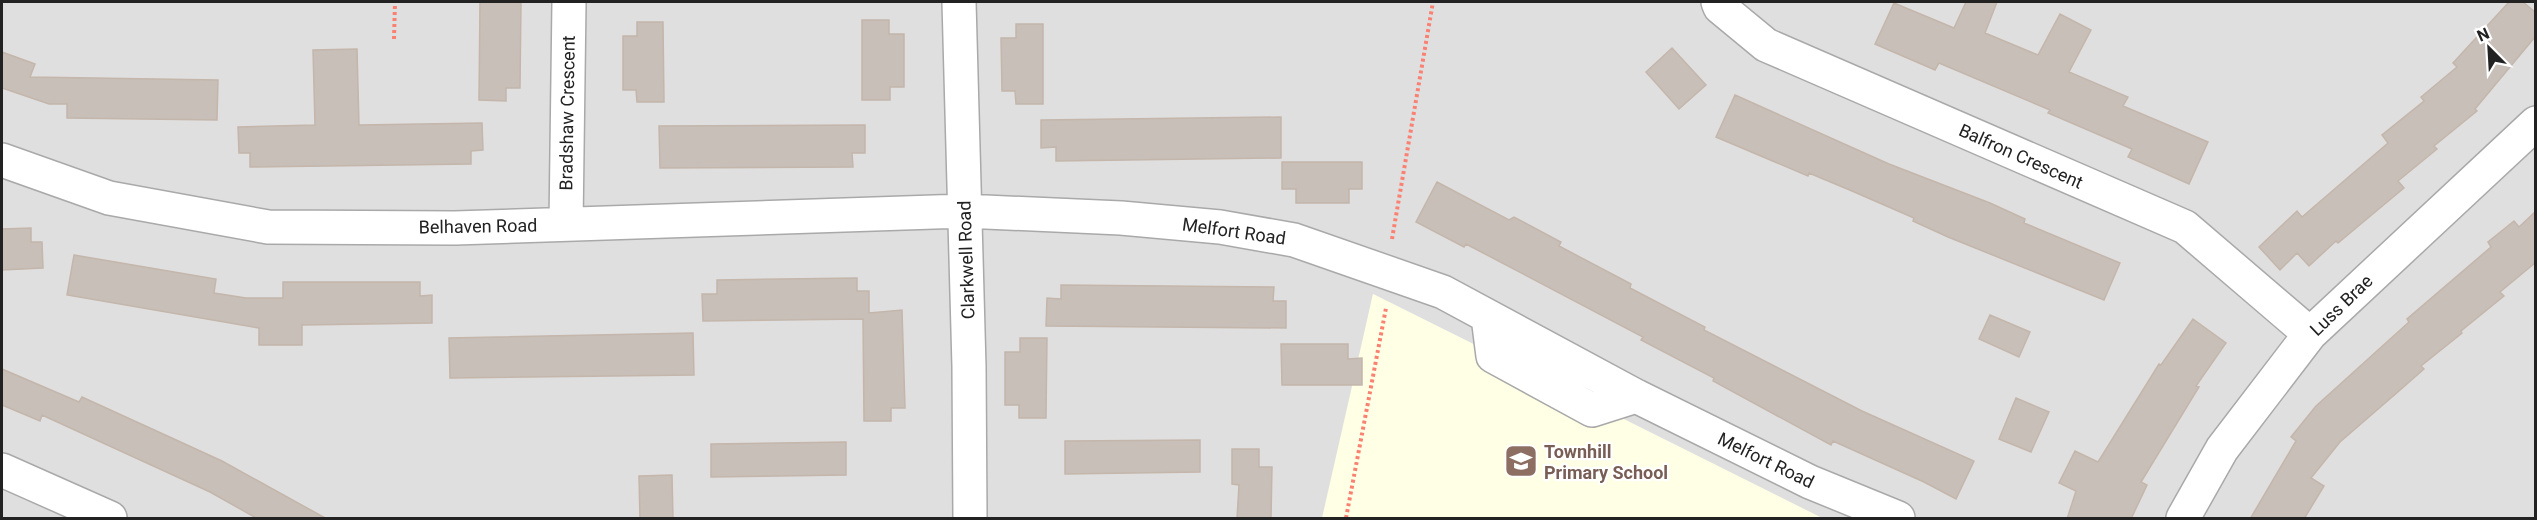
<svg xmlns="http://www.w3.org/2000/svg" width="2537" height="520" viewBox="0 0 2537 520" font-family="Roboto,sans-serif">
<style>
.residential{fill:#e0dfdf}
.education{fill:#ffffe5}
.building{fill:#c7bfb8;stroke:#c4b6ab;stroke-width:1.5}
.lines{fill:none;stroke-linecap:round;stroke-linejoin:round}
.minor-casing{stroke:#a9a9a9;stroke-width:36}
.path{stroke:#fa8072;stroke-width:4;stroke-dasharray:3 3;stroke-linecap:butt}
.minor{stroke:#fff;stroke-width:33}
.labels{text-anchor:middle;dominant-baseline:central;stroke-width:4.5;stroke-linejoin:round;paint-order:stroke}
.street-label{font-size:18px;fill:#222;stroke:#fff}
.education-label{font-size:18px;font-weight:bold;fill:#785e54;stroke:#fff;text-anchor:start}
</style>
<rect width="100%" height="100%" fill="#f2efe9"/>
<path class="residential" d="M 2,2 L 2535,2 L 2535,518 L 1822,518 L 1373,294 L 1324,518 L 2,518 Z"/>
<path class="education" d="M 1373,294 L 1822,518 L 1322,518 Z"/>
<path class="building" d="M 480,2 L 521,2 L 520,88 L 506,88 L 506,101 L 479,100 Z
M 1966,2 L 1997,2 L 1985,33 L 2038,55 L 2060,14 L 2091,30 L 2069,72 L 2128,97 L 2123,106 L 2208,142 L 2189,184 L 2128,157 L 2132,149 L 2048,113 L 2050,110 L 1939,63 L 1935,70 L 1875,44 L 1894,3 L 1954,28 Z
M 2509,2 L 2523,2 L 2535,12 L 2535,37 L 2475,109 L 2477,111 L 2434,146 L 2437,149 L 2398,181 L 2404,188 L 2338,243 L 2336,241 L 2309,266 L 2297,253 L 2280,270 L 2259,247 L 2297,211 L 2302,217 L 2388,143 L 2382,135 L 2424,101 L 2421,97 L 2457,67 L 2453,63 Z
M 862,20 L 889,20 L 889,34 L 904,34 L 904,87 L 890,87 L 890,100 L 862,100 Z
M 637,22 L 663,22 L 664,102 L 637,102 L 636,90 L 623,90 L 623,36 L 637,36 Z
M 1016,24 L 1043,24 L 1043,104 L 1016,104 L 1015,91 L 1002,91 L 1001,38 L 1016,38 Z
M 1672,48 L 1706,85 L 1679,109 L 1646,72 Z
M 357,49 L 359,125 L 482,123 L 483,150 L 471,151 L 471,164 L 250,167 L 250,153 L 239,153 L 238,127 L 315,125 L 313,50 Z
M 2,52 L 35,64 L 30,77 L 218,80 L 217,120 L 67,118 L 67,104 L 49,104 L 2,88 Z
M 1735,95 L 1889,164 L 1990,203 L 2025,219 L 2024,223 L 2120,263 L 2104,300 L 1948,237 L 1913,221 L 1914,218 L 1852,191 L 1809,173 L 1808,176 L 1716,137 Z
M 1281,117 L 1281,158 L 1056,161 L 1056,147 L 1041,148 L 1041,120 Z
M 865,125 L 865,153 L 852,153 L 853,167 L 660,168 L 659,126 Z
M 1282,162 L 1362,162 L 1362,189 L 1349,189 L 1349,203 L 1296,203 L 1296,189 L 1282,189 Z
M 1437,182 L 1509,220 L 1514,217 L 1561,242 L 1559,246 L 1631,284 L 1630,288 L 1705,327 L 1704,330 L 1862,411 L 1974,461 L 1956,499 L 1924,482 L 1833,441 L 1831,445 L 1713,381 L 1714,378 L 1641,340 L 1643,337 L 1466,244 L 1464,247 L 1416,222 Z
M 2535,212 L 2535,263 L 2500,292 L 2504,296 L 2461,331 L 2462,333 L 2421,366 L 2424,369 L 2399,391 L 2340,442 L 2311,478 L 2324,486 L 2304,519 L 2250,519 L 2296,441 L 2291,437 L 2316,406 L 2409,322 L 2407,319 L 2491,247 L 2488,242 L 2514,221 L 2519,227 Z
M 31,228 L 31,242 L 42,242 L 43,268 L 2,270 L 2,229 Z
M 74,255 L 216,279 L 214,293 L 246,298 L 283,298 L 283,282 L 420,282 L 420,296 L 432,295 L 432,323 L 302,325 L 302,345 L 259,345 L 259,328 L 67,295 Z
M 857,278 L 857,291 L 869,291 L 869,313 L 902,310 L 905,408 L 891,408 L 891,421 L 864,421 L 863,319 L 703,321 L 702,294 L 717,294 L 717,280 Z
M 1061,285 L 1274,287 L 1273,301 L 1286,301 L 1286,328 L 1046,326 L 1047,298 L 1061,299 Z
M 1990,315 L 2030,332 L 2019,357 L 1979,339 Z
M 2193,319 L 2226,343 L 2196,386 L 2199,387 L 2141,482 L 2147,485 L 2131,519 L 2067,519 L 2076,491 L 2059,483 L 2075,451 L 2098,462 L 2159,364 L 2161,365 Z
M 693,333 L 694,375 L 450,378 L 449,338 Z
M 1020,338 L 1047,338 L 1046,418 L 1019,418 L 1019,405 L 1005,405 L 1005,352 L 1020,352 Z
M 1281,344 L 1348,344 L 1348,359 L 1362,358 L 1362,385 L 1282,385 Z
M 2,369 L 79,402 L 82,397 L 174,439 L 222,461 L 327,519 L 258,519 L 210,492 L 42,415 L 40,421 L 2,405 Z
M 2016,398 L 2049,412 L 2031,452 L 1999,439 Z
M 1200,440 L 1200,472 L 1065,474 L 1065,441 Z
M 846,442 L 846,475 L 711,477 L 711,444 Z
M 1232,449 L 1259,449 L 1259,467 L 1272,467 L 1271,519 L 1237,519 L 1239,485 L 1232,484 Z
M 672,475 L 673,519 L 640,519 L 639,476 Z"/>
<g class="lines">
<g class="minor-casing">
<path id="minor" d="M 959,2 L 969,367 L 970,518
M 1718,2 L 1720,7 L 1766,45 L 2185,227 L 2310,334
M 2,160 L 109,198 L 268,227 L 455,228 L 964,211 L 1121,218 L 1220,227 L 1294,240 L 1443,292 L 1636,396 L 1810,482 L 1898,518
M 566,224 L 569,2
M 1488,317 L 1493,356 L 1592,410 L 1636,396
M 2,470 L 110,518
M 2183,518 L 2222,449 L 2310,334 L 2536,123"/>
</g>
<path class="path" d="M 394,39 L 395,2
M 1392,239 L 1433,2
M 1346,518 L 1386,308"/>
<use href="#minor" class="minor"/>
</g>
<defs>
<g id="school-square" transform="scale(1.725)"><rect x="-9" y="-9" width="18" height="18" rx="4" fill="#8d6e63" stroke="#fff"/><path d="M0-5L7-2L0 1L-7-2ZM-4 1L0 2.5L4 1V4Q0 6-4 4Z" fill="#fff"/></g>
</defs>
<g fill-rule="evenodd">
<use href="#school-square" x="1521" y="461"/>
</g>
<g class="labels">
<g class="street-label">
<text transform="translate(567 113) rotate(-89)">Bradshaw Crescent</text>
<text transform="translate(2021 156) rotate(24)">Balfron Crescent</text>
<text transform="translate(478 226) rotate(-1)">Belhaven Road</text>
<text transform="translate(1234 231) rotate(8)">Melfort Road</text>
<text transform="translate(966 260) rotate(-92)">Clarkwell Road</text>
<text transform="translate(2341 305) rotate(-44)">Luss Brae</text>
<text transform="translate(1766 460) rotate(26)">Melfort Road</text>
</g>
<g class="education-label">
<text x="1544" y="451">Townhill<tspan x="1544" dy="21">Primary School</tspan></text>
</g>
</g>
<rect width="2537" height="520" fill="none" stroke="#222222" stroke-width="6"/>
<g transform="translate(2489 48) rotate(336)" stroke="#ffffff" stroke-width="4.5" paint-order="stroke">
<path d="M0-4.5L10 22L0 15L-10 22Z" fill="#222222"/>
<text y="-9" font-size="16" font-weight="bold" text-anchor="middle" fill="#222222">N</text>
</g>
</svg>
